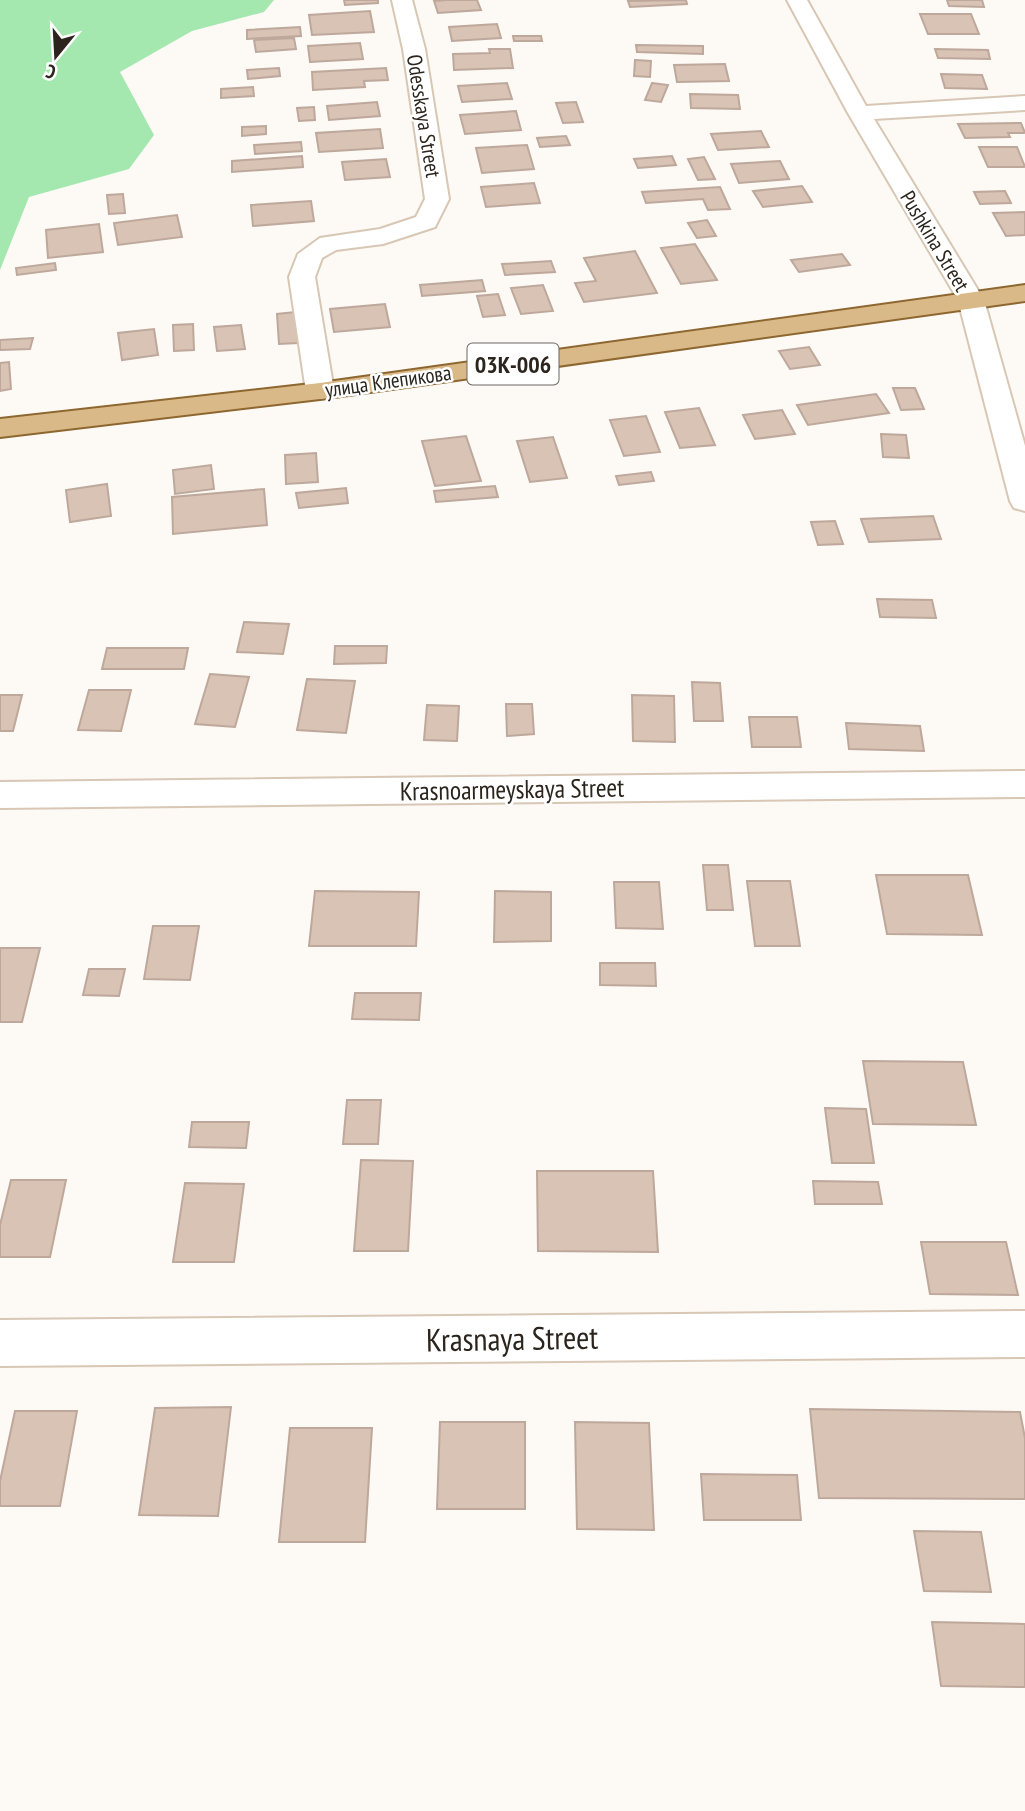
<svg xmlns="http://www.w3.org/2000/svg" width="1025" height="1811" viewBox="0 0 1025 1811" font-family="'PT Sans Narrow',sans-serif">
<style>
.green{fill:#a4e8b0}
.building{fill:#d8c3b5;stroke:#bda89b;stroke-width:2}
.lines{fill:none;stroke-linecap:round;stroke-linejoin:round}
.minor-casing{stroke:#d7c7b4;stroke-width:4}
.tertiary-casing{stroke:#d7c7b4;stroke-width:4}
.primary-casing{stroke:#8d672f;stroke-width:4}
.minor{fill:#fff;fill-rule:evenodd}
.tertiary{fill:#fff;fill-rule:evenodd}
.primary{fill:#dab988;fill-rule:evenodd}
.labels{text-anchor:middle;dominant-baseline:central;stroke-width:5;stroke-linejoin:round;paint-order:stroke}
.far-street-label{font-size:21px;fill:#2b251e;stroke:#fff}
.shield{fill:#fff;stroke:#6b6662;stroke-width:2}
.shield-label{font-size:24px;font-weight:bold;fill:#2b251e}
.street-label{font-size:26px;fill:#2b251e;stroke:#fff}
.near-street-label{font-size:32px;fill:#2b251e;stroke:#fff}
</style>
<rect width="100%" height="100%" fill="#fdf9f5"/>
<path class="green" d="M 0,0 L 274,0 L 264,12 L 192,31 L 120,72 L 154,135 L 129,169 L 29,197 L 0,270 Z"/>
<path class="building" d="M 344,0 L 378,0 L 378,3 L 345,5 Z
M 447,0 L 477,0 L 481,10 L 438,13 L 434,1 Z
M 686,0 L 687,4 L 630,7 L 628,1 Z
M 947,0 L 982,0 L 984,7 L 949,6 Z
M 370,11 L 374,32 L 312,35 L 309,15 Z
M 920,14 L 971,14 L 979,34 L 928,34 Z
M 497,24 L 501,38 L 452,41 L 449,27 Z
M 300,27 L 301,36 L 247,39 L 247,30 Z
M 513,36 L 541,36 L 542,41 L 514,41 Z
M 294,38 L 296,49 L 256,52 L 254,40 Z
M 360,43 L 363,59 L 310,62 L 308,46 Z
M 636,45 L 703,46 L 703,54 L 637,52 Z
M 489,49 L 510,49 L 513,68 L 454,70 L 453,54 L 490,53 Z
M 935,49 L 988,50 L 990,59 L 938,58 Z
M 635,60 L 651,61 L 650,77 L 634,76 Z
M 725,64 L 729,81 L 677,82 L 674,65 Z
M 279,68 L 280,76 L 248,79 L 247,70 Z
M 386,68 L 388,80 L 364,81 L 365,87 L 313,90 L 312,72 Z
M 941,74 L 982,75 L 987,89 L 945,88 Z
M 507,83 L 512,99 L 462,102 L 458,86 Z
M 652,83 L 668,85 L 661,102 L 645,100 Z
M 253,87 L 254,96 L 221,98 L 221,89 Z
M 690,94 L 738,95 L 740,109 L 691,108 Z
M 377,102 L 380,116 L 329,120 L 327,106 Z
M 576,102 L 583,122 L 563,123 L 556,103 Z
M 314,107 L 315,120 L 299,121 L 297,108 Z
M 516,111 L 521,130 L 465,134 L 460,115 Z
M 1021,123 L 1025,133 L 1008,133 L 1010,137 L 965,138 L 958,124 Z
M 266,126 L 266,134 L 242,136 L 242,127 Z
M 380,129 L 383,148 L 319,152 L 316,133 Z
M 761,131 L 769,147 L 718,150 L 711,134 Z
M 566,136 L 570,145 L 540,147 L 537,138 Z
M 301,142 L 302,151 L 255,154 L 254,145 Z
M 527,145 L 534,169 L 482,173 L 476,148 Z
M 979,147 L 1017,147 L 1025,167 L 988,167 Z
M 302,156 L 303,167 L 232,172 L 232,161 Z
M 672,156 L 676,165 L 638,168 L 634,159 Z
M 704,157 L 715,179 L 698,180 L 688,159 Z
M 386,159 L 390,177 L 345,180 L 342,162 Z
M 780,161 L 789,179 L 739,183 L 731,164 Z
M 534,183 L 540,203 L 486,207 L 481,187 Z
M 802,186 L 812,202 L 763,207 L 753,191 Z
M 720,187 L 730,209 L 708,210 L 703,199 L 646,203 L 642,192 Z
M 1005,191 L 1011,203 L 980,204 L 974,192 Z
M 123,194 L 125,213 L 109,214 L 107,195 Z
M 311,201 L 314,221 L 253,226 L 251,205 Z
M 1025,212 L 1025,235 L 1006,236 L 993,213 Z
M 177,215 L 182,237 L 118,245 L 114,223 Z
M 707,220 L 716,236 L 697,238 L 688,223 Z
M 99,224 L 103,252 L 48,258 L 46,230 Z
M 695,244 L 717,280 L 681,284 L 661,248 Z
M 635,251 L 657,293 L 584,302 L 575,283 L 596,281 L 584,258 Z
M 842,254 L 850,265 L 799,272 L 791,260 Z
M 551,261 L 555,272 L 505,275 L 502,264 Z
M 55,263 L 56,270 L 17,275 L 16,268 Z
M 482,280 L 485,291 L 422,296 L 420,285 Z
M 543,285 L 553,311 L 521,314 L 511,288 Z
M 498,294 L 505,315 L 483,317 L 477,296 Z
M 385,304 L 390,327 L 334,332 L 330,309 Z
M 295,312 L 298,343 L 279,344 L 277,314 Z
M 193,324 L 194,350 L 174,351 L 173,325 Z
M 241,325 L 245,349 L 217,351 L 214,327 Z
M 154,329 L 158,355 L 122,360 L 118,333 Z
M 33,338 L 30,349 L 0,350 L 0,340 Z
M 809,347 L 820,365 L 790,369 L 779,351 Z
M 9,362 L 11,389 L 0,391 L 0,363 Z
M 893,388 L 915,388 L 924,409 L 901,410 Z
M 876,394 L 889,413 L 808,425 L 797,405 Z
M 699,408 L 715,445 L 680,448 L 665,412 Z
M 782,410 L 795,434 L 755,439 L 743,415 Z
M 646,416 L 660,452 L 624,456 L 610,420 Z
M 881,434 L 906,435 L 909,458 L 883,457 Z
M 466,436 L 481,481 L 435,486 L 422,441 Z
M 553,437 L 567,478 L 530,482 L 517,441 Z
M 316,453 L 318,482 L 286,484 L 285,455 Z
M 211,465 L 214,489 L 175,494 L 173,470 Z
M 651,472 L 654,481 L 619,485 L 616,476 Z
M 107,484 L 111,516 L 70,522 L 66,490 Z
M 495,486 L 498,497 L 436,502 L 434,491 Z
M 346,488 L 348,503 L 299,508 L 296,493 Z
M 264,489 L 267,525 L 173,534 L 172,497 Z
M 933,516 L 941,539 L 869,542 L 861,519 Z
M 835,521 L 843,544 L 818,545 L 811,522 Z
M 877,599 L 932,600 L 936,618 L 880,617 Z
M 244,622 L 289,624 L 283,654 L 237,652 Z
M 335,646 L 387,646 L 386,663 L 334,664 Z
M 107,648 L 188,648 L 184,669 L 102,669 Z
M 210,674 L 249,677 L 235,727 L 195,724 Z
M 307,679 L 355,681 L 346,733 L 297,730 Z
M 692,682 L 720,683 L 723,721 L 694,721 Z
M 89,690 L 131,690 L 121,731 L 78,730 Z
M 0,695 L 22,695 L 13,731 L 0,731 Z
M 632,695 L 674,696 L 675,742 L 633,741 Z
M 506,704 L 532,704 L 534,734 L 507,736 Z
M 427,705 L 459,706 L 457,741 L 424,740 Z
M 749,717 L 797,717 L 801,747 L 752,747 Z
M 846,723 L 920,726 L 924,751 L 849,749 Z
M 703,865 L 728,865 L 733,910 L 707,910 Z
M 876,875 L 968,875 L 982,935 L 887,934 Z
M 747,881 L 790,881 L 800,946 L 755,946 Z
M 614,882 L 659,882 L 663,929 L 616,928 Z
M 315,891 L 419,892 L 416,946 L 309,946 Z
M 495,891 L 551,892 L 551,941 L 494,942 Z
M 153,926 L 199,926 L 190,980 L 144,979 Z
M 0,948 L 40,948 L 22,1022 L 0,1022 Z
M 600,963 L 655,963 L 656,986 L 600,985 Z
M 89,969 L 125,969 L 119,996 L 83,995 Z
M 355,993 L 421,993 L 419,1020 L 352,1019 Z
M 863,1061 L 963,1062 L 976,1125 L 873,1124 Z
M 347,1100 L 381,1100 L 378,1144 L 343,1144 Z
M 825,1108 L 866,1109 L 874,1163 L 832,1163 Z
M 192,1122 L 249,1122 L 246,1148 L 189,1147 Z
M 361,1160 L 413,1161 L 408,1251 L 354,1251 Z
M 537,1171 L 653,1171 L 658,1252 L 538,1251 Z
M 11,1180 L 66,1180 L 50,1257 L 0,1257 L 0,1225 Z
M 813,1181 L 878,1182 L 882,1204 L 815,1204 Z
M 185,1183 L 244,1184 L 234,1262 L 173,1262 Z
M 921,1242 L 1006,1242 L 1018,1295 L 930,1294 Z
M 231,1407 L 218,1516 L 139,1515 L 155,1408 Z
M 810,1409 L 1020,1412 L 1025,1438 L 1025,1499 L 819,1498 Z
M 15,1411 L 77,1411 L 60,1506 L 0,1506 L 0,1481 Z
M 440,1422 L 525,1422 L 525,1509 L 437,1509 Z
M 575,1422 L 649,1423 L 654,1530 L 577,1529 Z
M 290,1428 L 372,1428 L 365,1542 L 279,1542 Z
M 701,1474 L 797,1475 L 801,1520 L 704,1520 Z
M 914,1531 L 981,1532 L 991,1592 L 924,1591 Z
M 932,1622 L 1025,1624 L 1025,1687 L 941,1686 Z"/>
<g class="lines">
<g class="minor-casing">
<path id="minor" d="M 392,0 L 412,0 L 425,49 L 449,199 L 435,227 L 383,244 L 336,250 L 322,258 L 315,277 L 334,391 L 330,397 L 320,399 L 310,397 L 306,391 L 289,277 L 298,254 L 320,238 L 380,229 L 416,217 L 425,199 L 403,49 Z
M 787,0 L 807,0 L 866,106 L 1025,96 L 1025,110 L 874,119 L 984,300 L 980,306 L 971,308 L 962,306 L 958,300 L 848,113 Z
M 1025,771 L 1025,797 L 0,808 L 0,782 Z
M 1025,1311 L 1025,1357 L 0,1366 L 0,1320 Z"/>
</g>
<g class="tertiary-casing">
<path id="tertiary" d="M 971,292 L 980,294 L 984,300 L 1025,446 L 1025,511 L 1014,508 L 1010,501 L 958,300 L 962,294 Z"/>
</g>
<g class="primary-casing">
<path id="primary" d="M 1025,285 L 1025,301 L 320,399 L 0,437 L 0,419 L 320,383 Z"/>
</g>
<use href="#minor" class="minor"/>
<use href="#tertiary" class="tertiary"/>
<use href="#primary" class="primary"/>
</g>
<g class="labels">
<g class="far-street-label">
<text transform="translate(424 116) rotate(81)">Odesskaya Street</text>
<text transform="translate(935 241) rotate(59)">Pushkina Street</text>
<text transform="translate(388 381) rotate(-8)">улица Клепикова</text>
</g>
<rect class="shield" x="467.5" y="343.5" width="91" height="41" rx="5"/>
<g class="shield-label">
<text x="513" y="364">03К-006</text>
</g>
<g class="street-label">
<text transform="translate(512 789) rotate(-1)">Krasnoarmeyskaya Street</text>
</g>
<g class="near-street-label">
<text transform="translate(512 1338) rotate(-1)">Krasnaya Street</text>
</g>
</g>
<g transform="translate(56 56) rotate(198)" stroke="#ffffff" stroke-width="5" paint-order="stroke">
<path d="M0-5L12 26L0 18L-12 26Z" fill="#2b251e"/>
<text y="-10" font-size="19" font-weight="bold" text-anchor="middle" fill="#2b251e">С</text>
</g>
</svg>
